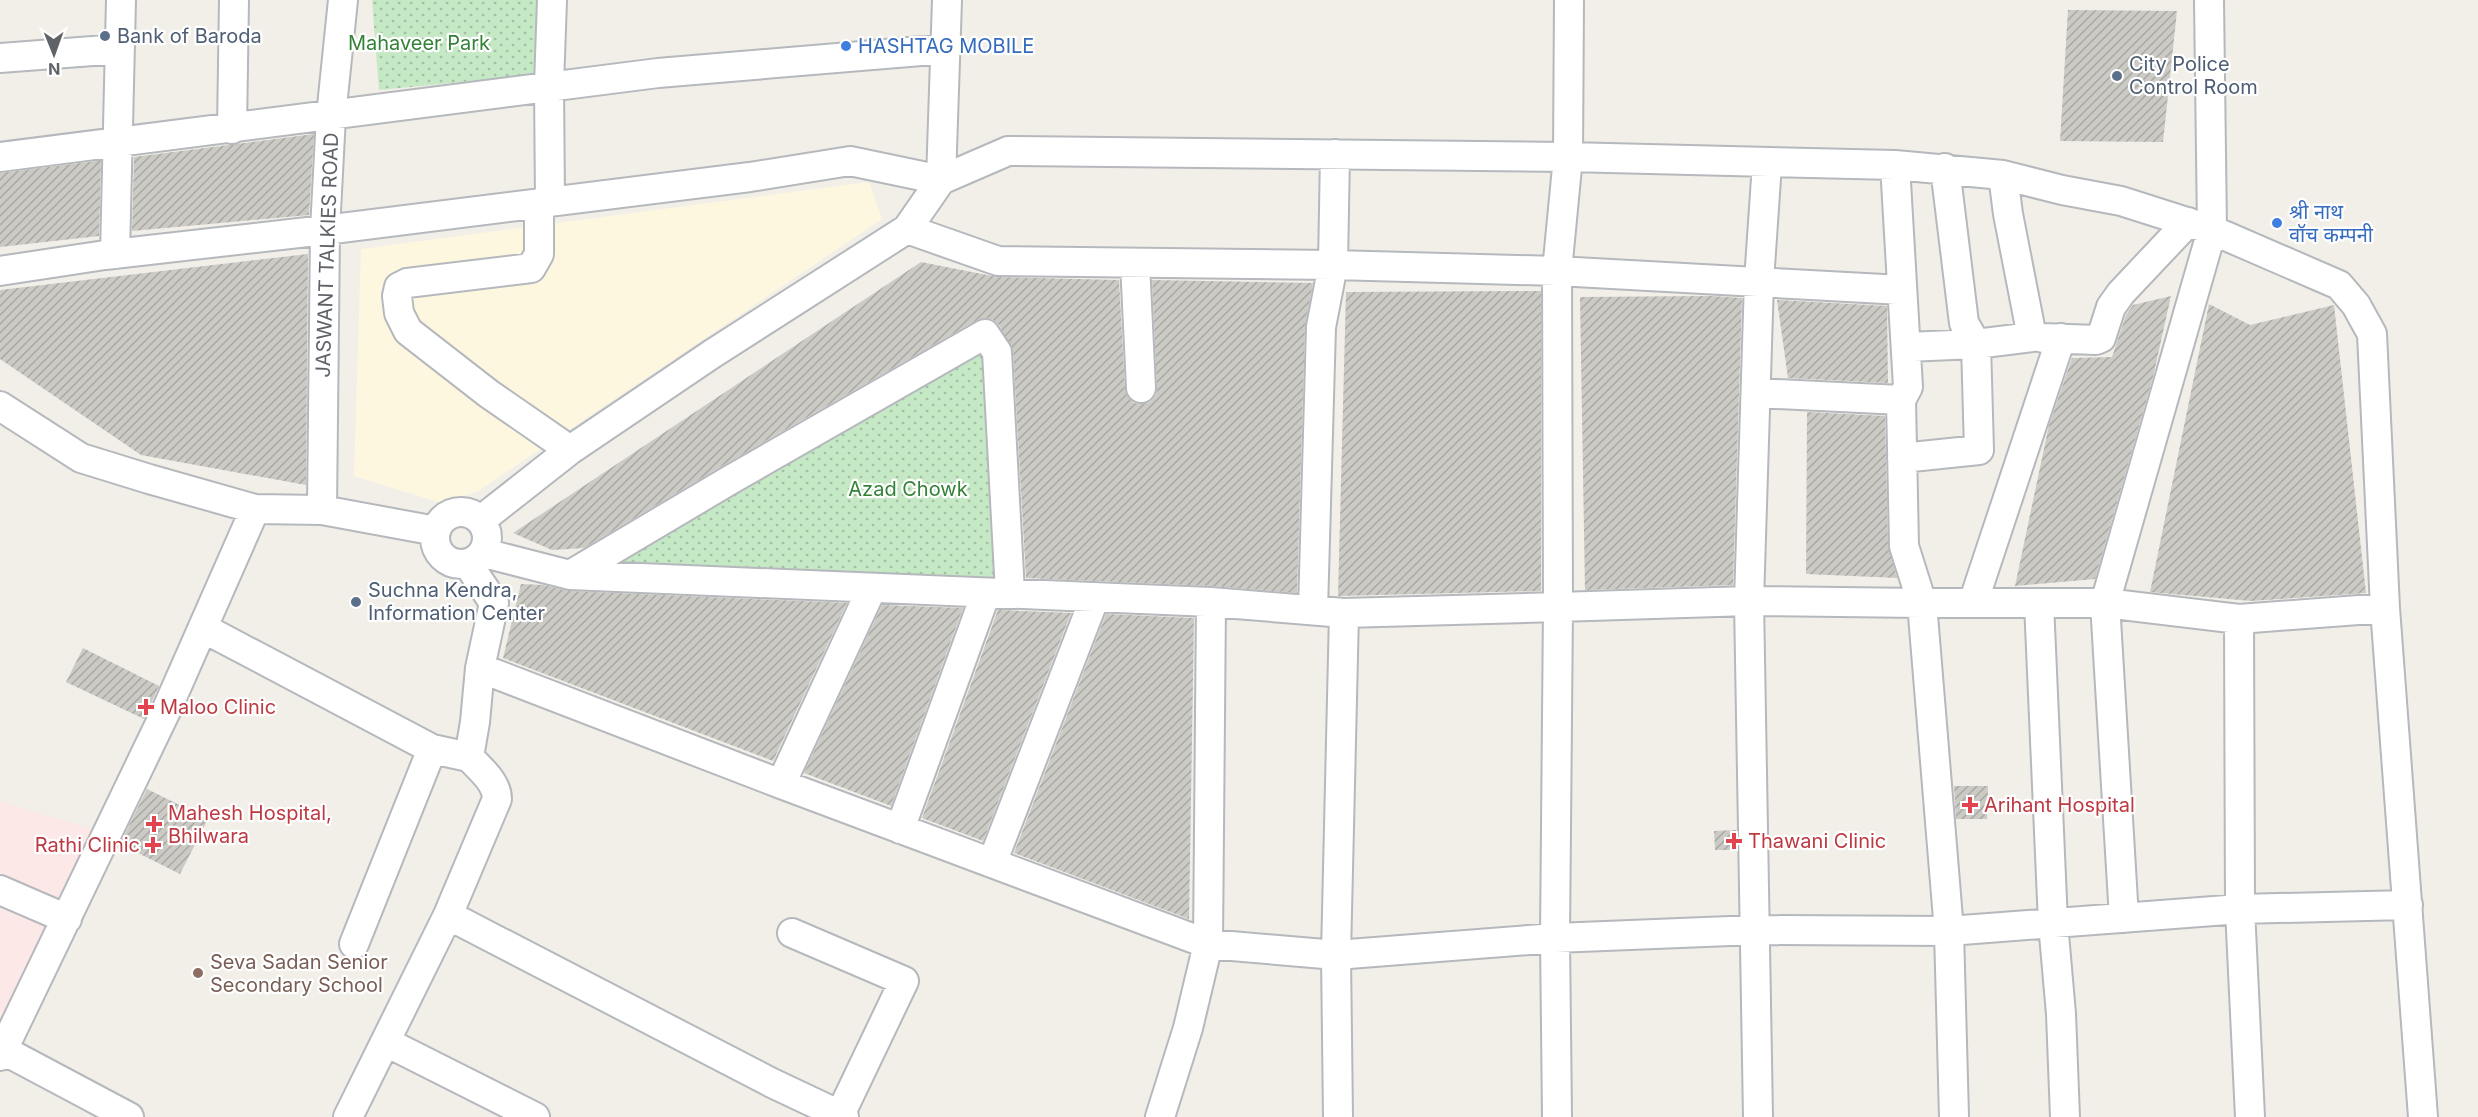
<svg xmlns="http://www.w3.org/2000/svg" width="2478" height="1117" viewBox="0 0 2478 1117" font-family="Inter,'Noto Sans Devanagari',sans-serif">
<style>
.commercial{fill:#fef7e0}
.medical{fill:#fce8e6}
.park{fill:url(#park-dots)}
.building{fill:url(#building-hatch)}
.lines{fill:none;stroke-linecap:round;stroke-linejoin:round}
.minor-casing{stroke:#b5b8bc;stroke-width:32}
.minor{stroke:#fff;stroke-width:28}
.service-dot{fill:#5c6f8a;stroke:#fff;stroke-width:2}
.shop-dot{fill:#3f7fe0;stroke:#fff;stroke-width:2}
.health-dot{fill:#e0444e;stroke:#fff;stroke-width:2}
.education-dot{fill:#8d6e63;stroke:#fff;stroke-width:2}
.labels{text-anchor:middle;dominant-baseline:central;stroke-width:4.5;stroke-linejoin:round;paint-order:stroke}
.service-label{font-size:20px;fill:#4e5e75;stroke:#fff;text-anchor:start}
.park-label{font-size:20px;fill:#348238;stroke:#fff}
.shop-label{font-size:20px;fill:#366cbe;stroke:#fff;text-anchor:start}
.street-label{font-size:20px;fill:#5f6368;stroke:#fff}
.health-label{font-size:20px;fill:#be3a42;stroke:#fff;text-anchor:start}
.education-label{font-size:20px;fill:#785e54;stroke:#fff;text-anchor:start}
</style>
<defs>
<pattern id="park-dots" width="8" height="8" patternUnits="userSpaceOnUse" patternTransform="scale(1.5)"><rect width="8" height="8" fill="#c5e8c5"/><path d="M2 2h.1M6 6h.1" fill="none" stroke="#a3c0a4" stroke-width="1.8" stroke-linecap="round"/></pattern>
<pattern id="building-hatch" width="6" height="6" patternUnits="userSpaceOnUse" patternTransform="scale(1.5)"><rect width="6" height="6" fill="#cccac5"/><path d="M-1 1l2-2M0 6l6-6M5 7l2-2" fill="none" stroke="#a9a8a4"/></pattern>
</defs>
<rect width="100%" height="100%" fill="#f1efe8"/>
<path class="commercial" d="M 869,182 L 882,219 L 478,491 L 441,503 L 354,476 L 361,249 Z"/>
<path class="medical" d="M 0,801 L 114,836 L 44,927 L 0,1070 Z"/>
<path class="park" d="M 372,0 L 540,0 L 536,75 L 379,90 Z
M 984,342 L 1002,579 L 616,563 Z"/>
<path class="building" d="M 2068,10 L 2177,11 L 2163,142 L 2060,141 Z
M 314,134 L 309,215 L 132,231 L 134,157 Z
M 96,161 L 101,161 L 99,236 L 0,247 L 0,173 Z
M 308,254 L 306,485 L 141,455 L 0,359 L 0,290 Z
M 921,262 L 997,277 L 1119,280 L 1125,389 L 1128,397 L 1134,403 L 1141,404 L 1150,402 L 1156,395 L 1157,388 L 1152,280 L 1313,283 L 1305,327 L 1297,593 L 1212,586 L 1026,578 L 1013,351 L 999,325 L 993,320 L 985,318 L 977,320 L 722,466 L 584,548 L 552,550 L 513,533 Z
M 1541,291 L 1541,591 L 1338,596 L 1346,292 Z
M 1712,296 L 1742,298 L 1733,585 L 1585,590 L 1580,297 Z
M 2171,296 L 2153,377 L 2095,579 L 2015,586 L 2049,425 L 2072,358 L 2112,357 L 2126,315 L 2133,305 Z
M 1777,300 L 1887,306 L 1888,383 L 1788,378 Z
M 2209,304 L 2250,325 L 2334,305 L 2366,593 L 2251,601 L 2150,592 Z
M 1807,412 L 1885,416 L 1888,546 L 1897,578 L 1806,574 Z
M 521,584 L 543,585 L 569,591 L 847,603 L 773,761 L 503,658 Z
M 882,605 L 963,608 L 891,806 L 804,773 Z
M 998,610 L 1071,613 L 983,841 L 922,818 Z
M 1106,614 L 1194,618 L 1189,919 L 1014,853 Z
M 83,648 L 159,686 L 144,719 L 66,682 Z
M 1954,786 L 1988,786 L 1987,819 L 1956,819 Z
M 147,789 L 208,819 L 180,874 L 120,844 Z
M 1736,830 L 1737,850 L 1715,850 L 1714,831 Z"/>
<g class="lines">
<g class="minor-casing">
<path id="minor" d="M 1569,0 L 1568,157 L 1557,271 L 1558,607 L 1749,601 L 1759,281 L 1767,164
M 0,58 L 119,49
M 232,129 L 234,0
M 0,157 L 658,73 L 945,49
M 1895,165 L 1908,387 L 1901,400
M 941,180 L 947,0
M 550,202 L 549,85 L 552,0
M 539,203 L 539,254 L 531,268 L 407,283 L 399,287 L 397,296 L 399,313 L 408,331 L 489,394 L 570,450
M 907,229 L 998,261 L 1333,265 L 1557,271 L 1902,290
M 115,254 L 121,0
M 1135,263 L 1141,388
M 0,271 L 105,255 L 325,230 L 750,177 L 850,161 L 941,180
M 2043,338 L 2096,340 L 2101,338 L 2111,307 L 2121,293 L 2188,222
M 1907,347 L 1976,344 L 2032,337 L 2008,214 L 2003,175
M 1756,393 L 1901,400 L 1904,546 L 1922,603 L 2105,603 L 2239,619 L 2240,909 L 2250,1117
M 0,406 L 81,458 L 149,479 L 255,509 L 322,510 L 436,531
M 1902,458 L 1979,450 L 1976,344 L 1964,323 L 1945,168
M 322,510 L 325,230 L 331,116 L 343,0
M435 538a26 26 0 1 1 52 0a26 26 0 1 1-52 0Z
M 481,520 L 570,450 L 712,354 L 907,229 L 941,180 L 1008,151 L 1568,157 L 1895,165 L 2003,175 L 2062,190 L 2121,201 L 2212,230 L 2339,285 L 2356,305 L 2372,334 L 2385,608 L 2423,1117
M 484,553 L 570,575 L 1211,602
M 570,575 L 730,480 L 985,334 L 997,352 L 1010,593
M 1973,603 L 2061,338
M 2039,603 L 2053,923 L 2061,1014 L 2065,1117
M 1313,610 L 1321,327 L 1333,265 L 1335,154
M 2239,619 L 2385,608
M 203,628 L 432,749 L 469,757
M 480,668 L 781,784 L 1208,944 L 1336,955 L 1555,938 L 1755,930 L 1949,931 L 2240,909 L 2408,905
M 781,784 L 872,588
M 900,829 L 986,593
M 992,863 L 1095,597
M 0,890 L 67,919
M 448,915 L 772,1083 L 844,1117
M 2124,918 L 2105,603 L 2212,230 L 2209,0
M 792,933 L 904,981 L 840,1115
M 354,944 L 432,749
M 386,1042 L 535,1117
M 3,1050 L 129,1117
M 0,1056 L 166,711 L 255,509
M 348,1117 L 448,915 L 497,799 C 497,782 480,769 469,757 L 475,722 L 480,668 L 494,603 L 468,564
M 1160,1117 L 1188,1028 L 1208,944 L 1211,602 L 1344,613
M 1338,1117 L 1336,955 L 1344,613 L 1558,607 L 1555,938 L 1557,1117
M 1758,1117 L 1749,601 L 1922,603 L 1949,931 L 1954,1117"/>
</g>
<use href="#minor" class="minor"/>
</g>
<g class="service-dot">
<circle cx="105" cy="36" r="6"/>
<circle cx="2117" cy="76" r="6"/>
<circle cx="356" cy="602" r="6"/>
</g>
<g class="shop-dot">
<circle cx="846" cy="46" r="6"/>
<circle cx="2277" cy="223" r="6"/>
</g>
<g class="health-dot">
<path d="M143 698h6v6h6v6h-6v6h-6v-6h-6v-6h6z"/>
<path d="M1967 796h6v6h6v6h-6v6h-6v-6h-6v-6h6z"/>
<path d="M151 815h6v6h6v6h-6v6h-6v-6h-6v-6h6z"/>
<path d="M1731 832h6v6h6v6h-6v6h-6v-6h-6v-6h6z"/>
<path d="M150 836h6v6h6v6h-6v6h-6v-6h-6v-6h6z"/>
</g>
<circle class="education-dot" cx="198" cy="973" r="6"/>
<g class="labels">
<g class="service-label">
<text x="117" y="36">Bank of Baroda</text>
<text x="2129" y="64">City Police<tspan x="2129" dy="23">Control Room</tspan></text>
<text x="368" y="590">Suchna Kendra,<tspan x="368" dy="23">Information Center</tspan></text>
</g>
<g class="park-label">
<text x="419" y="43">Mahaveer Park</text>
<text x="908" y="489">Azad Chowk</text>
</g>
<g class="shop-label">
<text x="858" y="46">HASHTAG MOBILE</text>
<text x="2289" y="212">श्री नाथ<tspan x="2289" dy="23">वॉच कम्पनी</tspan></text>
</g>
<g class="street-label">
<text transform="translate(327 255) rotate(-88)">JASWANT TALKIES ROAD</text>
</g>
<g class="health-label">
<text x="160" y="707">Maloo Clinic</text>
<text x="1984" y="805">Arihant Hospital</text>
<text x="168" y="813">Mahesh Hospital,<tspan x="168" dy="23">Bhilwara</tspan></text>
<text x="1748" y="841">Thawani Clinic</text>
<text x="140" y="845" text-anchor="end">Rathi Clinic</text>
</g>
<g class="education-label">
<text x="210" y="962">Seva Sadan Senior<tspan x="210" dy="23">Secondary School</tspan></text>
</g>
</g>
<g transform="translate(54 54) rotate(179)" stroke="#ffffff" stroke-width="4.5" paint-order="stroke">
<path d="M0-4.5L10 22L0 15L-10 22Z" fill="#5f6368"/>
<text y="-9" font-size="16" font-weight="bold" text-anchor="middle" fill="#5f6368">N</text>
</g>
</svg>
